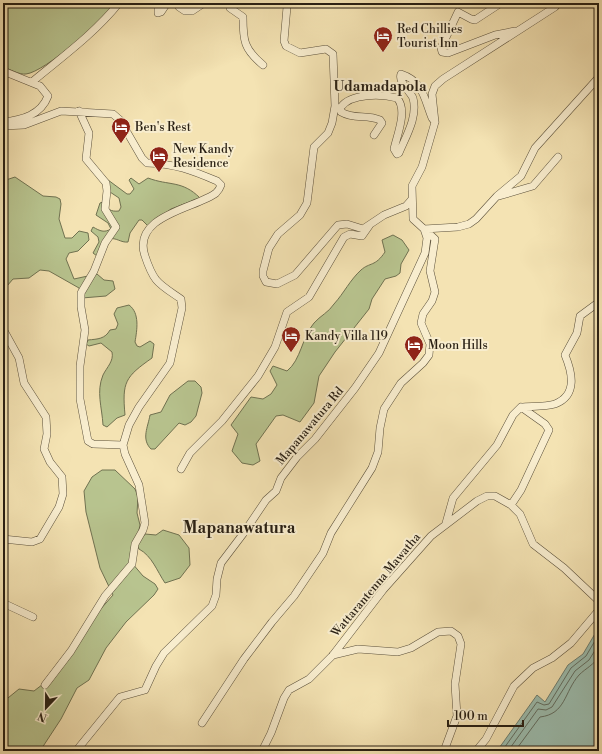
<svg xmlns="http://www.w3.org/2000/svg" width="602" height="754" viewBox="0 0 602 754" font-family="'Libre Bodoni',serif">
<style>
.green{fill:#b8c48f;stroke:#707251}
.water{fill:#9cbeb0;stroke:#6e7e71}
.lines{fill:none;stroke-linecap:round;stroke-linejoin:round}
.shore{stroke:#626e62;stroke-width:1}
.minor-casing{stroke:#5b503b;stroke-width:8}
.minor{stroke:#f8edce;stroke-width:7}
.labels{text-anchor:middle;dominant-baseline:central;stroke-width:4;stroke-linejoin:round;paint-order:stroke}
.poi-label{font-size:12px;fill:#281f13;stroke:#f8edce;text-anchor:start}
.street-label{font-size:12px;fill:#281f13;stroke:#f8edce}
.quarter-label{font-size:14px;font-weight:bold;fill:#281f13;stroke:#f8edce}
.district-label{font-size:16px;font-weight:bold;fill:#281f13;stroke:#f8edce}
</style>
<rect width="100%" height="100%" fill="#f4e3b3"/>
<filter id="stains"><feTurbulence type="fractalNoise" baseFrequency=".005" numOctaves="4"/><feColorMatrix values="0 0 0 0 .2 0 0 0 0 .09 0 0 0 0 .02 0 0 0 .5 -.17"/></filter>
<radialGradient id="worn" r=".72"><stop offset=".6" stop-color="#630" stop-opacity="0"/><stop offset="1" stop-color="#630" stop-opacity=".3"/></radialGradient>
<path class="green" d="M 3,3 L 114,3 C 104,20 45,72 26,74 C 19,75 10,69 3,67 Z
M 15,177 L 43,196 L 56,197 L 60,199 L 61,204 L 59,219 L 65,238 L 72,238 L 79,231 L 88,233 L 89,240 L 78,251 L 69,253 L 66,259 L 74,279 L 97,274 L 104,280 L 113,281 L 115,289 L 106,296 L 82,298 L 79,288 L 49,271 L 40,270 L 29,278 L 13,279 L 7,286 L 3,296 L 3,258 L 6,241 L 3,235 L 3,181 Z
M 104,177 L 127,194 L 130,194 L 134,189 L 129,180 L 131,178 L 139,184 L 148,178 C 169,186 182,180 200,198 L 171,209 L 148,226 L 142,220 L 139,220 L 130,233 L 128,242 C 121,243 116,237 109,239 L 97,256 L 93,253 L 99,242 L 98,237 L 91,231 L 93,227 C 100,231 104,233 111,229 L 108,223 L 96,215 L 100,203 L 103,202 C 108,209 110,212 119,211 L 121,207 L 119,198 L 110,192 Z
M 393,235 L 402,240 L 409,250 L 401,264 L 400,273 L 396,276 L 385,279 L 372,299 L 369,309 L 335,352 L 319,376 L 314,403 L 300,422 L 283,415 L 276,416 L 256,444 L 260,461 L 253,465 L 242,463 L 232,451 L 238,434 L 231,425 L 251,397 L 263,399 L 271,394 L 277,385 L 270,371 L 273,366 L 287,371 C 301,360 302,337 314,323 C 320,316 329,312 334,304 C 344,293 350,280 361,270 C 370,262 375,267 385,252 L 382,240 Z
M 129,305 C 140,313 137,330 135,342 L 137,346 L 140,347 L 150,341 L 154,344 L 152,358 C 125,377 122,382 125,415 L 117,418 L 107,427 L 103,425 C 102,407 96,392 103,375 C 107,367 114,361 112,352 L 101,343 L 89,346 L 86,344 L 88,340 C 98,339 105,339 110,330 L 116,329 L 118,324 L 114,314 L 117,308 Z
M 188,381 L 195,381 L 201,387 L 202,393 L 196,416 L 191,422 L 185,425 L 179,423 L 155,449 L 151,449 C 141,439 148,427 150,415 L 161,412 L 170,395 Z
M 102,470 L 115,470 L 135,489 L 138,497 L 137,513 L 140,525 L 132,563 L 143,576 L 155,584 L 158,589 L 154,595 L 126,622 L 106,648 L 89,680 L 77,688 L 61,719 L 40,751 L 3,751 L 3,702 L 19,689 L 34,691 L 47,681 L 92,619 L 113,595 L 100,568 L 86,512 L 84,491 L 92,477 Z
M 163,530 L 179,535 L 189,548 L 190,565 L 180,578 L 165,583 C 157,571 152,556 139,549 L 137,545 L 145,534 L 156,535 Z"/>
<path class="water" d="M 599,627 L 599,740 L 592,751 L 497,751 L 537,695 L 545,702 L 568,665 L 583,654 Z"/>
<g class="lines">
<path class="shore" d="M 502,751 L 537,702 L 544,705 L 549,704 L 571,668 L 586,656 L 599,634
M 508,751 L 538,709 L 546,710 L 552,707 L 575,671 L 589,660 L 599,644
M 515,751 L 540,717 C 566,714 564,692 579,675 C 586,668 594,665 599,656"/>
<g class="minor-casing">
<path id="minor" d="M 158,3 L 158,13 L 161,12 L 167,3
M 179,3 L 179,7 L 185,11 L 192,11 L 204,3
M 229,3 L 230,8 L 243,17 C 243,41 244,49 263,65
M 284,3 L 287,7 L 284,41 L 286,46 L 300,53 L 326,49 L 333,54 L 335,106 L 332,123 L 328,133 L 314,147 L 307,203 L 300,215 L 278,234 L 269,248 L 263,271 L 263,276 L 266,282 L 277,284 L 295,275 L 338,225 L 347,224 L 363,229 L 384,215 L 406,206 L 412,199
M 501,3 L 475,20 L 471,19 L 458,12 L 441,48 L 442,52 L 448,53 L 495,35 L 515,31
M 3,71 L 40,86 L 48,96 C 41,115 22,120 3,122
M 32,82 C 62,57 94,34 119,3
M 79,111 L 89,133 L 86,159 L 106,183 L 107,191 L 105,209 L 116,227 L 105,243 L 94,271 L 81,293 L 81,307 L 85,330 L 80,366 L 80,399 L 88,441 L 93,444 L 123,445
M 3,126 L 24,125 L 61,111 L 113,114 L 120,120 L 142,158 L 147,163 C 176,164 191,170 217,181 L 221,185 C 220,188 218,191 216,193 C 197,208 131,215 145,256 C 154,283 158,283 181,299 L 182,308 L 170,363 L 139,407 L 129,425 L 123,445 L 125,454 L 139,485 L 145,523 L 143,530 L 135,544 L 132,564 L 105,596 L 71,651 L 45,685
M 374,135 L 382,123 L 380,120 C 366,114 355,120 341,112 L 341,107 C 351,93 382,94 397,98 C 408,110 397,135 394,149 L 397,154 L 399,153 C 406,136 418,117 413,98 C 410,91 398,82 401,74 C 423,81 424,98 432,118 L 435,122
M 499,196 L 533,186 L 558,157
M 424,229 L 458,227 L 469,224 L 476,219 L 497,196 L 521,176 L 535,148 L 599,77
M 3,329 L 19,358 L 24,383 L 46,417 L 47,434 L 44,449 L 50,462 L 62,477 L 63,494 L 59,507 L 40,539 L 32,542 L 3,539
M 181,469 L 190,453 L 222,421 L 258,376 L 275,347 L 287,312 L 309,297 L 344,237 L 350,234 L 362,236 L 369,226
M 511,505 L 521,490 L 549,430 L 545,424 L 521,407
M 446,523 L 453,498 L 497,445 L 513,415 L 521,407 C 531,406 545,407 555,404 C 578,395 572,372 565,355 L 577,333 L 580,316 L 599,302
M 3,603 L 33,617
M 333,655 L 358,649 L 398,652 L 411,648 L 438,632 L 451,631 L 458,636 L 461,644 L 455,684 L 457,716 L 444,751
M 202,723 L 244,659 L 272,622 L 294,596 L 323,553 L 331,533 L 372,468 L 378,452 L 380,428 L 384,409 L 401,383 L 423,363 L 429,355 L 430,344 L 421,323 L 423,314 L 432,301 L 435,292 L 430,271 L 435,239 L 424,229
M 76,751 L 120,697 L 145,690 L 156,666 L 164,653 L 212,606 L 216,595 L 217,579 L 221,563 L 243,534 L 266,500 L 276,491 L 281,478 L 297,457 L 315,439 L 355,388 L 379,353 L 425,253 L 427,238 L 424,229 L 413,219 L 412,186 L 422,167 L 435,122 L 432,94 L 435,86 L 443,79 L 555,7 L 558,3
M 262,751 L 271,733 L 284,698 L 289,690 L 309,679 L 333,655 L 383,590 L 431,536 L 477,501 L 487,496 L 495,496 L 511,505 L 520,514 L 533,544 L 564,568 L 599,601
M 476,751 L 486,739 L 514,686 L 533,668 L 552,658 L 571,643 L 599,610"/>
</g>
<use href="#minor" class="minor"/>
</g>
<defs>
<g id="hotel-pin" transform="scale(1)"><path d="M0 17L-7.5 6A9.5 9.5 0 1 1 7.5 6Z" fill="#8f2418" stroke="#f8edce"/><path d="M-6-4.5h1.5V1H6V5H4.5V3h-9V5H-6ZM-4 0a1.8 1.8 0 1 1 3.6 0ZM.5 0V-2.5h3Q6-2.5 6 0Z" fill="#fff"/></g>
</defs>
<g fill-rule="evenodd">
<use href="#hotel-pin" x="383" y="36"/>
<use href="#hotel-pin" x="121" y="127"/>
<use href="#hotel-pin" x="159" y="156"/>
<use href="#hotel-pin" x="291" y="336"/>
<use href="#hotel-pin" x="414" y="345"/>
</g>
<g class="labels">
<g class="poi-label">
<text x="397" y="29">Red Chillies<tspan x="397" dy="14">Tourist Inn</tspan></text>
<text x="135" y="127">Ben's Rest</text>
<text x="173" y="149">New Kandy<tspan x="173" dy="14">Residence</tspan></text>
<text x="305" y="336">Kandy Villa 119</text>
<text x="428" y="345">Moon Hills</text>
</g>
<g class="street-label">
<text transform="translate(310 426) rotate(-50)">Mapanawatura Rd</text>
<text transform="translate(376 585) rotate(-50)">Wattarantenna Mawatha</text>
</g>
<g class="quarter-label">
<text x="380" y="87">Udamadapola</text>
</g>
<g class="district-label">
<text x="239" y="528">Mapanawatura</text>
</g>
</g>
<rect width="602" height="754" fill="none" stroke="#f4e3b3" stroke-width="16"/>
<rect x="4" y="4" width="594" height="746" fill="none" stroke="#281f13" stroke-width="2"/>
<rect x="8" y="8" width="586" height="738" fill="none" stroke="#281f13"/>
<g transform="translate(46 708) rotate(202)" stroke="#f8edce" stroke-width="3" paint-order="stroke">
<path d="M0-3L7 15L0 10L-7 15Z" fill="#281f13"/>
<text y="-6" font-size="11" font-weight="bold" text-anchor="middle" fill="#281f13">N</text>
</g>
<path d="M448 720v6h75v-6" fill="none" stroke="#281f13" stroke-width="2"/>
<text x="454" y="720" font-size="12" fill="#281f13" stroke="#f8edce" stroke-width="3" paint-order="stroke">100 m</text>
<rect width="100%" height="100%" filter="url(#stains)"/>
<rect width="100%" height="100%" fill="url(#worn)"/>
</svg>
